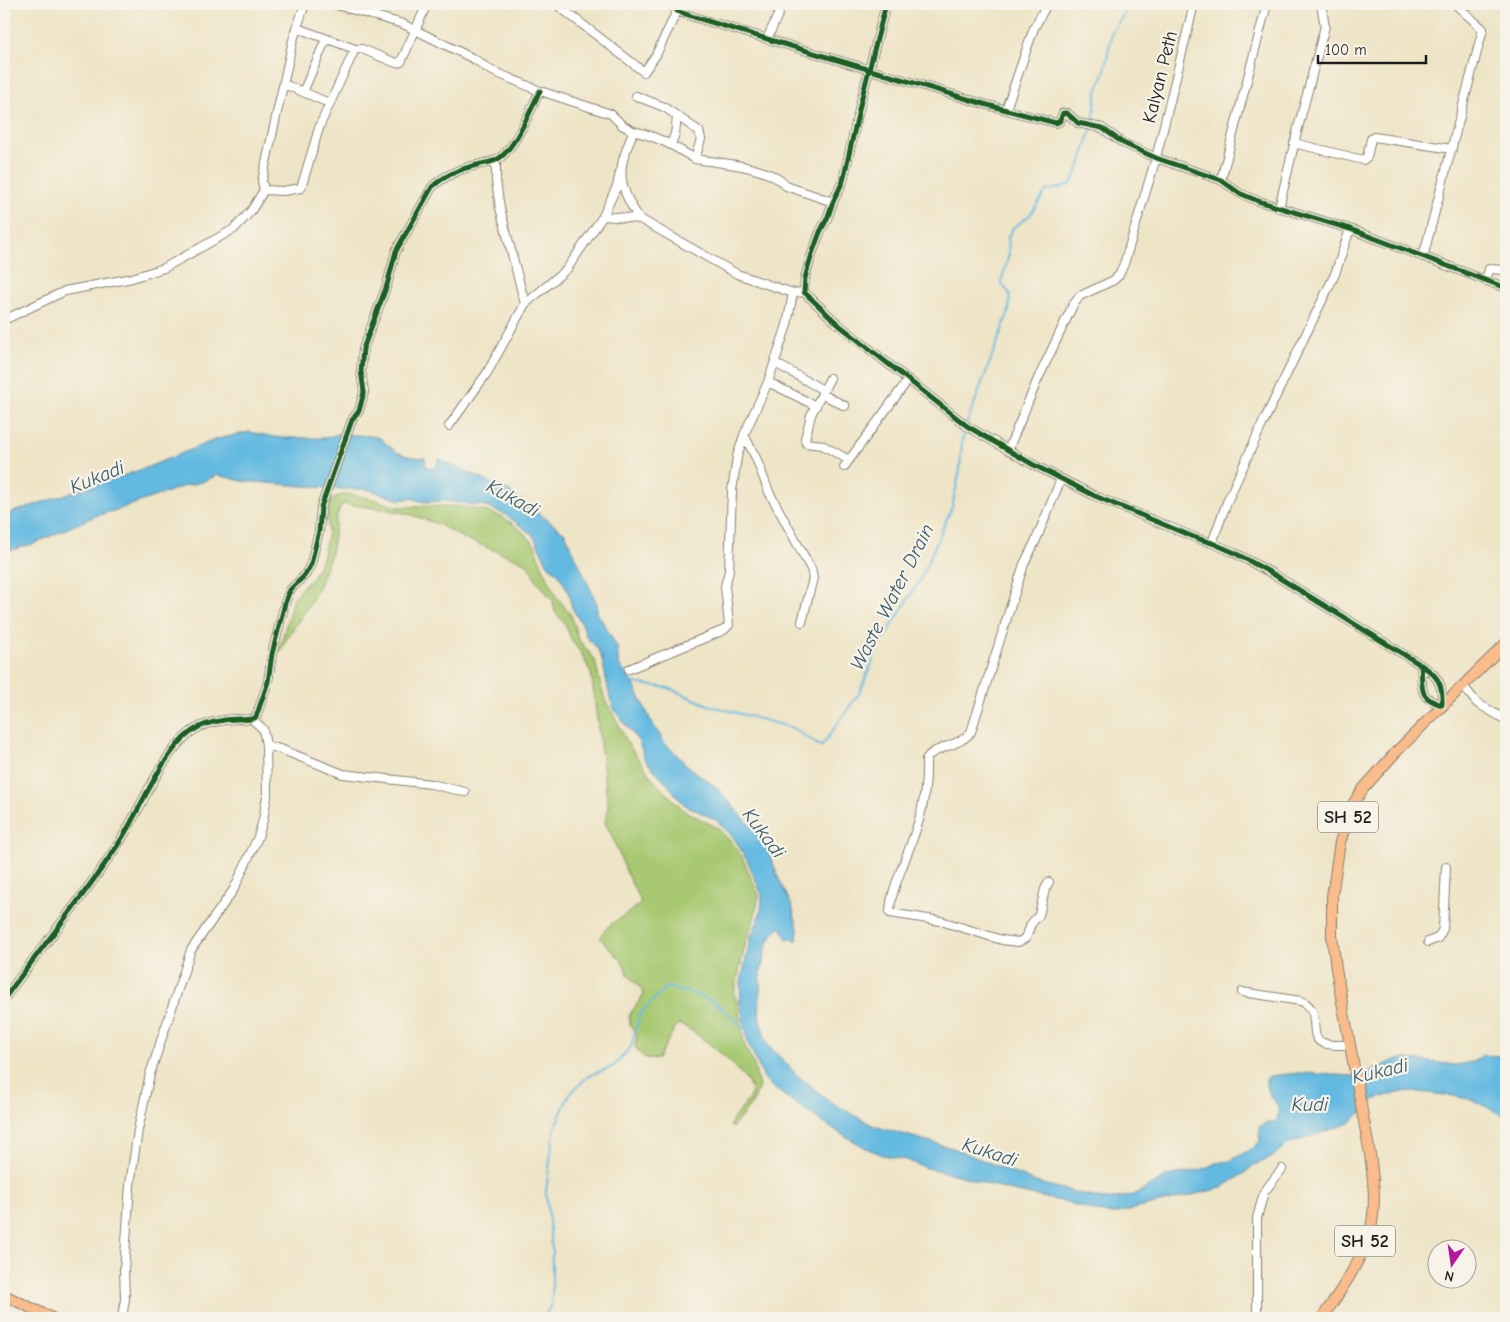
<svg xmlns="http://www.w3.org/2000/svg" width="1510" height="1322" viewBox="0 0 1510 1322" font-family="'Comic Neue',sans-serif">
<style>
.green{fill:#a8c972;stroke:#627247}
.water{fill:#64bae1;stroke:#406b7e}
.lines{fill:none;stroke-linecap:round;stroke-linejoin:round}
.stream{stroke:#64bae1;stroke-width:2}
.minor-casing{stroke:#858071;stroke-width:10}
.major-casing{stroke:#858071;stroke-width:12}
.minor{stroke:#fff;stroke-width:8}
.major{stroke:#fabc8b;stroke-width:10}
.cycleway-casing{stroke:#f7f3e8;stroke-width:8}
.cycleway{stroke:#1b5e20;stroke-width:5}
.labels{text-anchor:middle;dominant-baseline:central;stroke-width:4.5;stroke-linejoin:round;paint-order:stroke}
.shield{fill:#f7f3e8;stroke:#5e5c59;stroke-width:1}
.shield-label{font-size:18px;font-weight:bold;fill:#1c1c1c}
.street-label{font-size:19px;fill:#1c1c1c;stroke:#f7f3e8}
.water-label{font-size:20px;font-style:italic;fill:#395b6b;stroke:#f7f3e8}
</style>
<rect width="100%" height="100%" fill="#f7f3e8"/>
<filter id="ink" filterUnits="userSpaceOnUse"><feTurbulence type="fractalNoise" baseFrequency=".02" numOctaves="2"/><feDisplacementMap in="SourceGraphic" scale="10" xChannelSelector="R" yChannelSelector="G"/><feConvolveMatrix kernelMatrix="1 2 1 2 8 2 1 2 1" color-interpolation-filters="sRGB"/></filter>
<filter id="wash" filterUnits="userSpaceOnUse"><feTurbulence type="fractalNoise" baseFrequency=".0096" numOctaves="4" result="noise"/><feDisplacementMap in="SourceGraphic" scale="20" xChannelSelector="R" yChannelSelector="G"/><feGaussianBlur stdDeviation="1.12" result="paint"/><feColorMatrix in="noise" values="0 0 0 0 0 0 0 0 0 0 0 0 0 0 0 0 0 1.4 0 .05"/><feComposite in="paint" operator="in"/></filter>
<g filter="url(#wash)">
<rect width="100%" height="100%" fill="#eee4c6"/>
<path class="green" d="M 348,494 L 377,500 L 396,507 L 455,506 L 482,510 L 502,517 L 513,524 L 527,536 L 535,545 L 538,556 L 556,596 L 571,615 L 578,639 L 595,660 L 600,683 L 606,702 L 617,721 L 626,741 L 655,782 L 685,811 L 718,828 L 734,845 L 742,857 L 759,895 L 753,923 L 746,941 L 734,994 L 738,1004 L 744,1044 L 754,1065 L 759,1087 L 754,1101 L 733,1127 L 731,1127 L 730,1125 C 735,1113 751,1101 752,1091 C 745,1070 700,1034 680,1024 L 676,1026 L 658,1059 C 647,1061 640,1056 635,1046 L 637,1035 L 630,1025 L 629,1015 L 644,995 L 641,989 L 629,976 L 622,961 L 600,938 C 603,925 630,914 641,903 L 628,876 L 611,834 L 605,823 L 608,806 L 591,673 L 581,653 L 572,641 L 565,624 L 555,612 L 553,601 L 537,581 L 527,564 L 522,561 L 463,538 L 440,525 L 409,514 L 376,508 L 343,504 C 333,514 335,542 330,556 C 324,571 319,587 311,602 C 301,619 288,633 281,651 L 279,651 L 293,599 L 304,585 L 312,578 L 322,558 L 328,533 L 327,509 L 330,502 L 335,497 Z"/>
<path class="water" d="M 249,432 L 280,438 L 325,438 L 338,434 L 371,436 L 380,438 L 396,452 L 411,457 L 425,458 L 426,467 L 435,469 L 439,459 L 507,490 L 565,533 L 597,604 L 597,612 L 617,647 L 619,665 L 633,683 L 651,721 L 664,742 L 688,766 L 717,788 L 759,835 L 767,847 L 778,877 L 792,906 L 798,929 L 797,941 L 786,938 L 782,928 L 779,928 L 772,934 L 766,948 L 761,972 L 759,1017 L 767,1044 L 798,1076 L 831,1102 L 874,1126 L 956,1149 L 1035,1182 L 1106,1200 L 1134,1195 L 1168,1176 L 1201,1170 L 1216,1163 L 1230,1161 L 1253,1148 L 1260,1141 L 1259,1127 L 1267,1122 L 1276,1122 C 1285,1098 1264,1101 1266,1079 L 1269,1076 L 1300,1073 L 1354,1076 L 1370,1072 L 1395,1060 L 1405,1059 L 1456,1065 L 1473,1062 L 1483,1055 L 1506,1056 L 1506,1117 L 1473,1100 L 1454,1096 L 1420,1092 L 1408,1091 L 1389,1095 L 1375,1099 L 1350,1123 L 1286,1145 L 1271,1158 L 1254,1165 L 1242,1175 L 1221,1188 L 1114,1214 L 1097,1212 L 1066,1202 L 1007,1190 L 958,1175 L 927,1168 L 906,1160 L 883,1155 L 866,1148 L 833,1129 L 796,1104 L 772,1087 L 764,1078 L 748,1043 L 740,1002 L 741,982 L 751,936 L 757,923 L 761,910 L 762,895 L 748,862 L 734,838 L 716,820 L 685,805 L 681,801 L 665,781 L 645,760 L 639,742 L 615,711 L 610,698 L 602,659 L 597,648 L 586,637 L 583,626 L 572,608 L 568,591 L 558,573 L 548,565 L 533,535 L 506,515 L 482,505 L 471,505 L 464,503 L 444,501 L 424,502 L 411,498 L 400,500 L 367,489 L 342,489 L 242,481 L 218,475 L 202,482 L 184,486 L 117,510 L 95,516 L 33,544 L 4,552 L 4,515 L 143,469 L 217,439 Z"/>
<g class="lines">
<path class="stream" d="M 1093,122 L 1097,92 L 1105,70 L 1112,32 L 1125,12 L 1125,4
M 967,423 L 1009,311 L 1010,294 L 1001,283 L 1009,254 L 1008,237 L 1013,228 L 1030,215 L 1046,191 L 1063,187 L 1072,183 L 1080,165 L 1092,127
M 633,683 L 669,688 L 708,705 L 793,728 L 821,747 L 860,692 L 877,650 L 921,578 L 952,507 L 960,470 L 962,441 L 965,428
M 544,1318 L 552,1302 L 552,1250 L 546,1192 L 554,1129 L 569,1095 L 588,1076 L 614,1066 L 631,1047 L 640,1014 L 666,987 L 698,995 L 717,1004 L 746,1030"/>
</g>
</g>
<g filter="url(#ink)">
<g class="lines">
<g class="minor-casing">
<path id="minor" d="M 333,4 L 403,24 L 476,60 L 490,70 L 540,91 L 611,114 L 622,125 L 633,131 C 630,142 624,153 622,165 C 619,184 629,204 640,219 L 737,274 L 793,293 L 804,292
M 556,4 L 644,72 L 656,55 L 677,11
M 668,4 L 676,8 L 677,11 L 694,17 L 984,104 L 1056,123 L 1060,121 L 1063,113 L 1067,113 L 1078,123 L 1102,128 L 1123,143 L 1156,158 L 1221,180 L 1239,193 L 1258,201 L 1350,229 L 1506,288
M 886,4 L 861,101 L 843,181 L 833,202 L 827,219 L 820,232 L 812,254 L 805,278 L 804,292 L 839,325 L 967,426 L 1032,464 L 1095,496 L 1196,538 L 1212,543 L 1233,552 L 1273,574 L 1421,665 C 1439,676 1443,685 1442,705 C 1417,698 1423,687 1421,665
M 1407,4 L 1410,4
M 297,28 L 355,49
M 767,39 L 783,4
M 284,84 L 329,103
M 303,92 L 326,39
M 1006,109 L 1034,28 L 1047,4
M 633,131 C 656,136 674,146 695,159 L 701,139 L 699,131 L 664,107 L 636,96
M 1294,143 L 1363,160 L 1367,157 L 1371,139 L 1374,137 L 1452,149
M 671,144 L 675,134 L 677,117
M 695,159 C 720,163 770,166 786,186 L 833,202
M 496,160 L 496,181 L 500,208 L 525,304 L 567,269 L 603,216 L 640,219
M 1221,180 L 1267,4
M 264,190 L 262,181 L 271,140 L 293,40 L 305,4
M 1279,208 L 1298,128 L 1325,26 L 1321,4
M 603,216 L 617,186 L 620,172
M 1423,257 L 1483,29 L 1455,4
M 1486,281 L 1489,269 L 1506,270
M 4,320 L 65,291 L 132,278 L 164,268 L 234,229 L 251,211 L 264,190 L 283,191 L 301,188 L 320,125 L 355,49 L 362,49 L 396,63 L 401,62 L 427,4
M 775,363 L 823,390
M 830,378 L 811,415 L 805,439 L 806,443 L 822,445 L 849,460
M 768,382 L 816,406
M 822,394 L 845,406
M 449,426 L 487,373 L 525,304
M 744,435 L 756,458 L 769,492 L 811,569 L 813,578 L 802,622
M 1008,450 L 1037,381 L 1073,305 L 1080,296 L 1114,280 L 1119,275 L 1124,264 L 1156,158 L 1194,4
M 844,467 L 908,380
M 1212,543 L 1227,502 L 1261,427 L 1335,274 L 1350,229
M 629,669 L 724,630 L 729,625 L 725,586 L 729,571 L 732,491 L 737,457 L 744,435 L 768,382 L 787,325 L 793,293
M 1463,686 L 1477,703 L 1506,720
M 266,745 L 280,749 L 343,774 L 431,784 L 465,792
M 1049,882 L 1045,889 L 1039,915 L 1031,924 L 1026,938 L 1018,942 L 1002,940 L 941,921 L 890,913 C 890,894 900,874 906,857 C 920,821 927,799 926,760 C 932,746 960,747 971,732 L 1024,564 L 1036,540 L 1061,479
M 1428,942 L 1438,938 L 1443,929 L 1446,867
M 1242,992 L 1301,1001 C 1324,1010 1306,1037 1323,1043 C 1331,1046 1342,1045 1350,1045
M 4,999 C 41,948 82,899 117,846 C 139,814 160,755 191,732 C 203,723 223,719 238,719 C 244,719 251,721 256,717 L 268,682 L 272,654 L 285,603 L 290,590 L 305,575 L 311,564 L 319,531 L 321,507 L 352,420 L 359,411 L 364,392 L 361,371 L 363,349 L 387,285 L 396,251 L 432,187 C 445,175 459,169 477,165 C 483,163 490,163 496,160 C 514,152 531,108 540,91
M 122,1318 L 125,1299 L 124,1270 L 130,1185 L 138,1130 L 150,1074 L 191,950 L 234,889 L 258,837 L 263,820 L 267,796 L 266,745 L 263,729 L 253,720
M 1257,1318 L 1257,1218 L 1264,1192 L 1282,1169"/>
</g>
<g class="major-casing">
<path id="major" d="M 4,1295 L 52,1318
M 1322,1318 C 1342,1289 1364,1258 1372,1223 C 1376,1201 1373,1177 1370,1154 L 1336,969 L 1332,936 L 1332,896 L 1340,842 L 1353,804 L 1363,789 L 1396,752 L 1506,643"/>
</g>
<use href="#minor" class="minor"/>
<use href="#major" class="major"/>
<g class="cycleway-casing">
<path id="cycleway" d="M 668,4 L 676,8 L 677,11 L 694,17 L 984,104 L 1056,123 L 1060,121 L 1063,113 L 1067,113 L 1078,123 L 1102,128 L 1123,143 L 1156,158 L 1221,180 L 1239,193 L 1258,201 L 1350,229 L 1506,288
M 886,4 L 861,101 L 843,181 L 833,202 L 827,219 L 820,232 L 812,254 L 805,278 L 804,292 L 839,325 L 967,426 L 1032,464 L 1095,496 L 1196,538 L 1212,543 L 1233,552 L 1273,574 L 1421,665 C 1439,676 1443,685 1442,705 C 1417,698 1423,687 1421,665
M 4,999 C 41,948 82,899 117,846 C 139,814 160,755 191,732 C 203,723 223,719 238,719 C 244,719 251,721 256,717 L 268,682 L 272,654 L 285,603 L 290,590 L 305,575 L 311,564 L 319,531 L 321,507 L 352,420 L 359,411 L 364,392 L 361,371 L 363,349 L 387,285 L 396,251 L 432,187 C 445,175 459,169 477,165 C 483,163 490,163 496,160 C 514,152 531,108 540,91"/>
</g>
<use href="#cycleway" class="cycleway"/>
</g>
</g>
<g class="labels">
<g class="shield">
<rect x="1318" y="801.5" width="60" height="31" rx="4"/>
<rect x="1335" y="1225.5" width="60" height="31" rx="4"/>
</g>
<g class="shield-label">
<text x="1348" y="817">SH 52</text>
<text x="1365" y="1241">SH 52</text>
</g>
<g class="street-label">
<text transform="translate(1160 77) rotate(-76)">Kalyan Peth</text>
</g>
<g class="water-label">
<text transform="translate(97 477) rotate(-22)">Kukadi</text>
<text transform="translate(513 498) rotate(29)">Kukadi</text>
<text transform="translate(892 597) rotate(-63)">Waste Water Drain</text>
<text transform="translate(764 833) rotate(53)">Kukadi</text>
<text transform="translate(1380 1071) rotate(-13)">Kukadi</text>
<text x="1310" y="1104">Kudi</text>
<text transform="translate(990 1152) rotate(18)">Kukadi</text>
</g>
</g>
<rect width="1510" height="1322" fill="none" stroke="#f7f3e8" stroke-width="20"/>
<g transform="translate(1452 1264) rotate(193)"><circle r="24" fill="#f7f3e8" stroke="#9f9d96"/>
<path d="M0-4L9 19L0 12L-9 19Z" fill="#b5179e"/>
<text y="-8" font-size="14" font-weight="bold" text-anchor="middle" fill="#1c1c1c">N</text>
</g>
<path d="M1318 55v8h108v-8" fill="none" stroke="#1c1c1c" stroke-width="2.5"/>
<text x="1325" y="55" font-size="15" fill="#1c1c1c" stroke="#f7f3e8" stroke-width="4" paint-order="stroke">100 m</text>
</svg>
